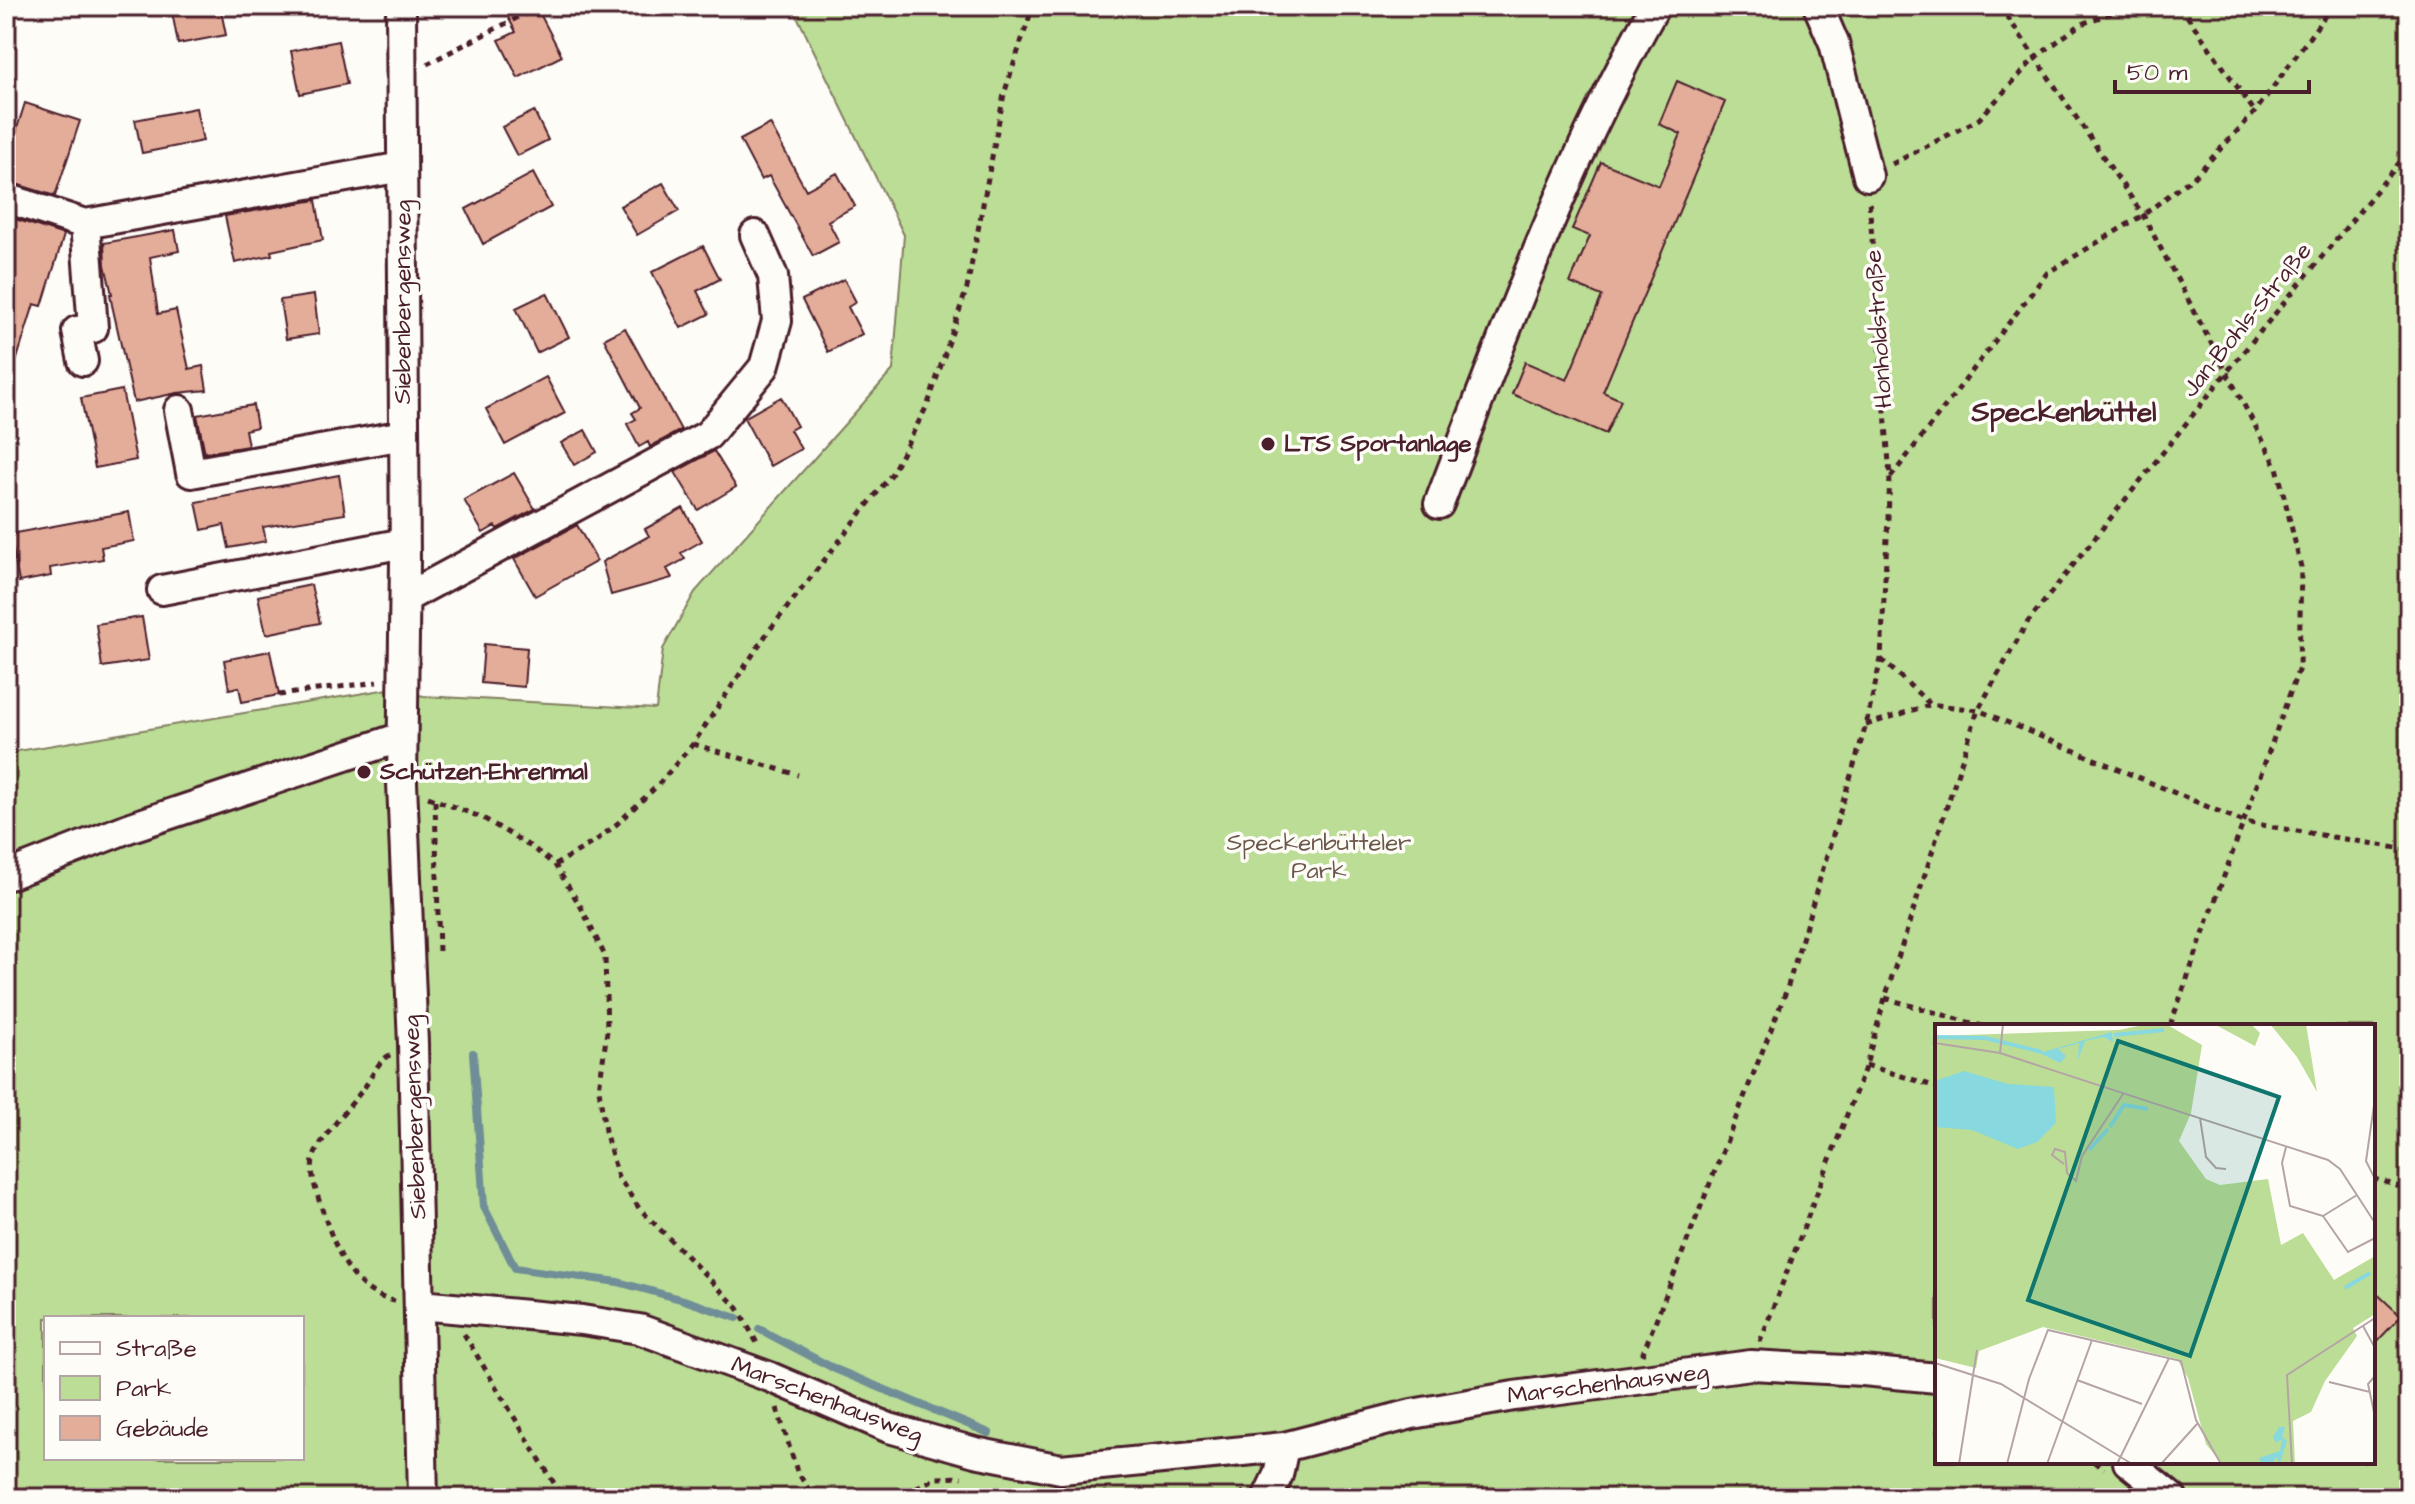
<svg xmlns="http://www.w3.org/2000/svg" width="2415" height="1504" viewBox="0 0 2415 1504" font-family="'Architects Daughter',sans-serif">
<style>
.green{fill:#bbdd96;stroke:#827e60;stroke-width:2;fill-rule:evenodd}
.lines{fill:none;stroke-linecap:round;stroke-linejoin:round}
.stream{stroke:#6f8e97;stroke-width:8}
.building{fill:#e4ad9a;stroke:#4a1f2b;stroke-width:2}
.minor-casing{stroke:#4a1f2b;stroke-width:34}
.path{stroke:#4a1f2b;stroke-width:5;stroke-dasharray:6 6;stroke-linecap:butt}
.minor{stroke:#fdfcf7;stroke-width:28}
.poi-dot{fill:#4a1f2b;stroke:#fdfcf7;stroke-width:3}
.labels{text-anchor:middle;dominant-baseline:central;stroke-width:7;stroke-linejoin:round;paint-order:stroke}
.street-label{font-size:24px;fill:#4a1f2b;stroke:#fdfcf7}
.poi-label{font-size:24px;font-weight:bold;fill:#4a1f2b;stroke:#fdfcf7;text-anchor:start}
.park-label{font-size:24px;fill:#6c584b;stroke:#fdfcf7}
.quarter-label{font-size:28px;font-weight:bold;fill:#4a1f2b;stroke:#fdfcf7}
.inset-river{fill:none;stroke:#87d8df;stroke-width:4}
.inset-road{fill:none;stroke:#b5a4a5;stroke-width:2}
.view{fill:#0f766e;fill-opacity:0.15;stroke:#0f766e;stroke-width:4}
.inset-edge{fill:none;stroke:#4a1f2b;stroke-width:4}
</style>
<rect width="100%" height="100%" fill="#fdfcf7"/>
<filter id="ink" filterUnits="userSpaceOnUse"><feTurbulence type="fractalNoise" baseFrequency=".0125" numOctaves="2"/><feDisplacementMap in="SourceGraphic" scale="16" xChannelSelector="R" yChannelSelector="G"/><feConvolveMatrix kernelMatrix="1 2 1 2 8 2 1 2 1" color-interpolation-filters="sRGB"/></filter>
<g filter="url(#ink)">
<path class="green" d="M 792,6 L 2409,6 L 2409,1498 L 6,1498 L 6,753 L 388,689 L 424,696 L 656,709 L 663,649 L 695,592 L 893,370 L 904,235 ZM 1937,1026 L 2373,1026 L 2373,1462 L 1937,1462 ZM 46,1318 L 302,1318 L 302,1458 L 46,1458 Z"/>
<g class="lines">
<path class="stream" d="M 473,1053 L 484,1207 L 515,1268 L 618,1282 L 684,1300 L 737,1318
M 759,1329 L 835,1369 L 989,1433
M 980,1498 L 981,1491"/>
</g>
<path class="building" d="M 171,6 L 220,6 L 226,35 L 178,44 Z
M 502,6 L 536,6 L 562,56 L 518,78 L 499,40 L 516,32 Z
M 338,41 L 347,84 L 300,94 L 291,51 Z
M 1677,81 L 1725,102 L 1603,392 L 1621,400 L 1606,434 L 1512,394 L 1525,362 L 1567,380 L 1602,296 L 1570,283 L 1590,236 L 1572,229 L 1601,162 L 1659,186 L 1681,134 L 1659,124 Z
M 25,103 L 80,121 L 55,196 L 6,181 L 6,163 Z
M 196,108 L 203,141 L 142,153 L 135,120 Z
M 534,111 L 548,140 L 517,156 L 502,127 Z
M 770,124 L 806,190 L 837,173 L 855,206 L 828,221 L 839,242 L 813,256 L 769,176 L 761,180 L 740,140 Z
M 533,173 L 551,207 L 483,244 L 466,209 Z
M 663,183 L 679,211 L 637,235 L 620,206 Z
M 316,200 L 323,240 L 271,251 L 272,255 L 235,263 L 225,216 Z
M 6,216 L 64,235 L 42,306 L 34,304 L 11,378 L 6,377 Z
M 175,230 L 179,251 L 150,257 L 158,314 L 176,310 L 189,369 L 203,366 L 207,390 L 177,393 L 134,402 L 112,305 L 110,294 L 112,294 L 105,265 L 104,243 Z
M 703,246 L 720,279 L 697,291 L 709,314 L 681,328 L 652,272 Z
M 844,279 L 856,302 L 848,307 L 862,334 L 828,352 L 802,300 Z
M 547,293 L 569,337 L 537,353 L 516,308 Z
M 314,295 L 319,334 L 286,339 L 280,300 Z
M 625,328 L 681,430 L 650,447 L 648,442 L 639,447 L 627,424 L 636,419 L 632,413 L 640,408 L 604,339 Z
M 546,377 L 565,413 L 505,445 L 486,409 Z
M 122,390 L 136,460 L 95,468 L 81,398 Z
M 781,397 L 797,426 L 790,430 L 801,449 L 770,466 L 744,418 Z
M 253,405 L 257,427 L 245,430 L 248,446 L 205,453 L 197,415 Z
M 585,430 L 597,452 L 574,465 L 561,443 Z
M 714,451 L 736,487 L 698,510 L 675,472 Z
M 514,473 L 535,509 L 497,529 L 495,526 L 483,533 L 464,500 Z
M 339,475 L 345,514 L 263,527 L 266,541 L 229,548 L 224,525 L 202,530 L 196,502 Z
M 683,508 L 702,541 L 681,553 L 685,559 L 667,569 L 672,578 L 611,595 L 602,562 L 649,536 L 645,529 Z
M 129,512 L 134,541 L 101,547 L 103,559 L 50,568 L 51,576 L 19,582 L 10,534 Z
M 577,525 L 597,561 L 535,596 L 514,559 Z
M 311,585 L 320,623 L 266,634 L 258,596 Z
M 142,617 L 149,660 L 102,667 L 96,624 Z
M 484,644 L 527,648 L 524,687 L 481,683 Z
M 270,651 L 279,695 L 242,702 L 239,687 L 229,689 L 224,660 Z
M 2373,1290 L 2401,1316 L 2373,1346 Z"/>
<g class="lines">
<g class="minor-casing">
<path id="minor" d="M 401,6 L 405,561 L 402,783 L 413,1044 L 423,1498
M 1818,6 L 1834,43 L 1868,176
M 6,198 L 85,224 L 402,167
M 83,361 L 77,331 L 93,328 L 85,224
M 179,410 L 191,473 L 404,435
M 1439,504 C 1504,335 1565,164 1655,6
M 162,590 L 404,543
M 405,598 L 708,435 L 764,367 L 777,321 L 773,276 L 755,235
M 6,876 L 131,827 L 402,737
M 420,1305 L 582,1320 L 639,1329 L 770,1377 L 889,1428 L 975,1452 L 1061,1469 L 1284,1447 L 1412,1414 L 1514,1396 L 1751,1365 L 1863,1371 L 1937,1378
M 2128,1462 L 2172,1498
M 1267,1498 L 1278,1475 L 1284,1447"/>
</g>
<path class="path" d="M 2000,6 L 2143,215 L 2277,467 L 2301,567 L 2299,668 L 2170,1026
M 2180,6 L 2255,112
M 427,64 L 540,6
M 1892,164 L 1979,119 L 2035,58 L 2081,24 L 2131,6
M 1891,477 L 2047,273 L 2143,215 L 2196,175 L 2255,112 L 2332,6
M 1881,659 L 1930,704 L 1978,710 L 2244,822 L 2409,850
M 279,695 L 377,682
M 1866,725 L 1929,705
M 693,744 L 798,775
M 428,797 L 483,818 L 533,848 L 555,865 L 581,907 L 605,956 L 607,1031 L 599,1089 L 605,1131 L 618,1177 L 639,1208 L 738,1308 L 758,1345
M 435,801 L 439,953
M 555,865 L 597,840 L 618,823 L 656,787 L 693,744 L 768,632 L 891,475 L 928,404 L 967,288 L 1004,94 L 1033,6
M 1885,998 L 1982,1026
M 390,1055 C 377,1061 372,1078 363,1089 C 351,1106 317,1141 313,1160 C 310,1176 317,1194 322,1209 C 335,1247 351,1293 395,1301
M 1866,1065 L 1937,1087
M 2373,1178 L 2409,1190
M 464,1334 L 563,1498
M 1760,1342 L 1866,1065 L 1885,998 L 1978,710 L 2027,623 L 2227,372 L 2409,151
M 1642,1355 L 1787,989 L 1866,725 L 1881,659 L 1890,477 L 1869,199
M 777,1408 L 797,1471 L 814,1498
M 2094,1462 L 2104,1469
M 1103,1493 L 1122,1498
M 894,1498 L 936,1478 L 962,1477
M 1231,1498 L 1244,1492"/>
<use href="#minor" class="minor"/>
</g>
</g>
<g class="poi-dot">
<circle cx="1268" cy="444" r="8"/>
<circle cx="364" cy="772" r="8"/>
</g>
<g class="labels">
<g class="street-label">
<text transform="translate(403 302) rotate(-90)">Siebenbergensweg</text>
<text transform="translate(2247 320) rotate(-51)">Jan-Bohls-Straße</text>
<text transform="translate(1879 329) rotate(-94)">Honholdstraße</text>
<text transform="translate(415 1117) rotate(-92)">Siebenbergensweg</text>
<text transform="translate(1608 1384) rotate(-7)">Marschenhausweg</text>
<text transform="translate(827 1400) rotate(21)">Marschenhausweg</text>
</g>
<g class="poi-label">
<text x="1284" y="444">LTS Sportanlage</text>
<text x="380" y="772">Schützen-Ehrenmal</text>
</g>
<g class="park-label">
<text x="1319" y="843">Speckenbütteler<tspan x="1319" dy="28">Park</tspan></text>
</g>
<g class="quarter-label">
<text x="2064" y="412">Speckenbüttel</text>
</g>
</g>
<g transform="translate(1935 1024)">
<rect width="440" height="440" fill="#fdfcf7"/>
<path d="M 213,0 L 231,0 L 267,21 L 256,89 L 244,117 L 271,155 L 285,161 L 333,155 L 346,221 L 368,209 L 399,256 L 440,232 L 440,290 L 418,304 L 422,312 L 390,357 L 376,388 L 358,397 L 360,440 L 287,440 L 271,420 L 253,354 L 242,335 L 108,303 L 44,327 L 41,344 L 0,334 L 0,12 L 184,6 ZM 279,0 L 316,0 L 325,9 L 320,22 ZM 335,0 L 371,0 L 382,68 L 362,33 Z" fill="#bbdd96"/>
<path d="M 177,8 L 178,18 L 169,13 L 150,17 L 143,36 L 144,19 L 123,25 L 131,32 L 125,39 L 105,29 ZM 29,47 L 73,60 L 119,63 L 121,99 L 102,118 L 83,125 L 37,106 L 0,103 L 0,57 ZM 344,403 L 350,403 L 347,413 L 352,417 L 345,439 L 340,432 L 339,440 L 327,440 L 324,434 L 345,427 L 347,415 L 341,419 L 338,413 Z" fill="#87d8df"/>
<path class="inset-river" d="M 179,11 L 229,6M 0,13 L 50,14 L 107,28M 175,103 L 189,81 L 213,85M 154,126 L 173,105M 410,264 L 435,249"/>
<path class="inset-road" d="M 0,19 L 65,29 L 393,136 L 405,145 L 440,199M 65,29 L 68,0M 440,74 L 431,137 L 440,155M 265,94 L 271,133 L 281,144 L 291,145M 351,123 L 347,139 L 355,182 L 388,192M 129,140 L 117,131 L 120,125 L 130,128 L 132,149 L 141,157 L 147,132 L 188,70M 388,192 L 413,228 L 440,214M 388,192 L 422,171M 428,302 L 440,324M 0,339 L 66,360 L 197,440M 440,352 L 433,360 L 440,393M 142,356 L 207,380M 394,358 L 435,368M 0,440 L 62,440M 24,440 L 42,326M 72,440 L 94,355 L 113,306 L 246,337 L 261,396 L 286,440M 112,440 L 157,316M 182,440 L 234,334M 226,440 L 262,400M 357,440 L 352,351 L 440,294"/>
<path class="view" d="M 183,17 L 344,73 L 255,332 L 93,276 Z"/>
<rect width="440" height="440" class="inset-edge"/>
</g>
<rect width="2415" height="1504" fill="none" stroke="#fdfcf7" stroke-width="32"/>
<rect x="16" y="16" width="2383" height="1472" fill="none" stroke="#4a1f2b" stroke-width="3" filter="url(#ink)"/>
<rect x="44" y="1316" width="260" height="144" fill="#fdfcf7" stroke="#b5a4a5" stroke-width="2"/>
<rect x="60" y="1342" width="40" height="12" fill="#fdfcf7" stroke="#b5a4a5" stroke-width="2"/>
<text x="116" y="1356" font-size="24" fill="#4a1f2b">Straße</text>
<rect x="60" y="1376" width="40" height="24" fill="#bbdd96" stroke="#b5a4a5" stroke-width="2"/>
<text x="116" y="1396" font-size="24" fill="#4a1f2b">Park</text>
<rect x="60" y="1416" width="40" height="24" fill="#e4ad9a" stroke="#b5a4a5" stroke-width="2"/>
<text x="116" y="1436" font-size="24" fill="#4a1f2b">Gebäude</text>
<path d="M2115 80v12h194v-12" fill="none" stroke="#4a1f2b" stroke-width="4"/>
<text x="2127" y="80" font-size="24" fill="#4a1f2b" stroke="#fdfcf7" stroke-width="6" paint-order="stroke">50 m</text>
</svg>
